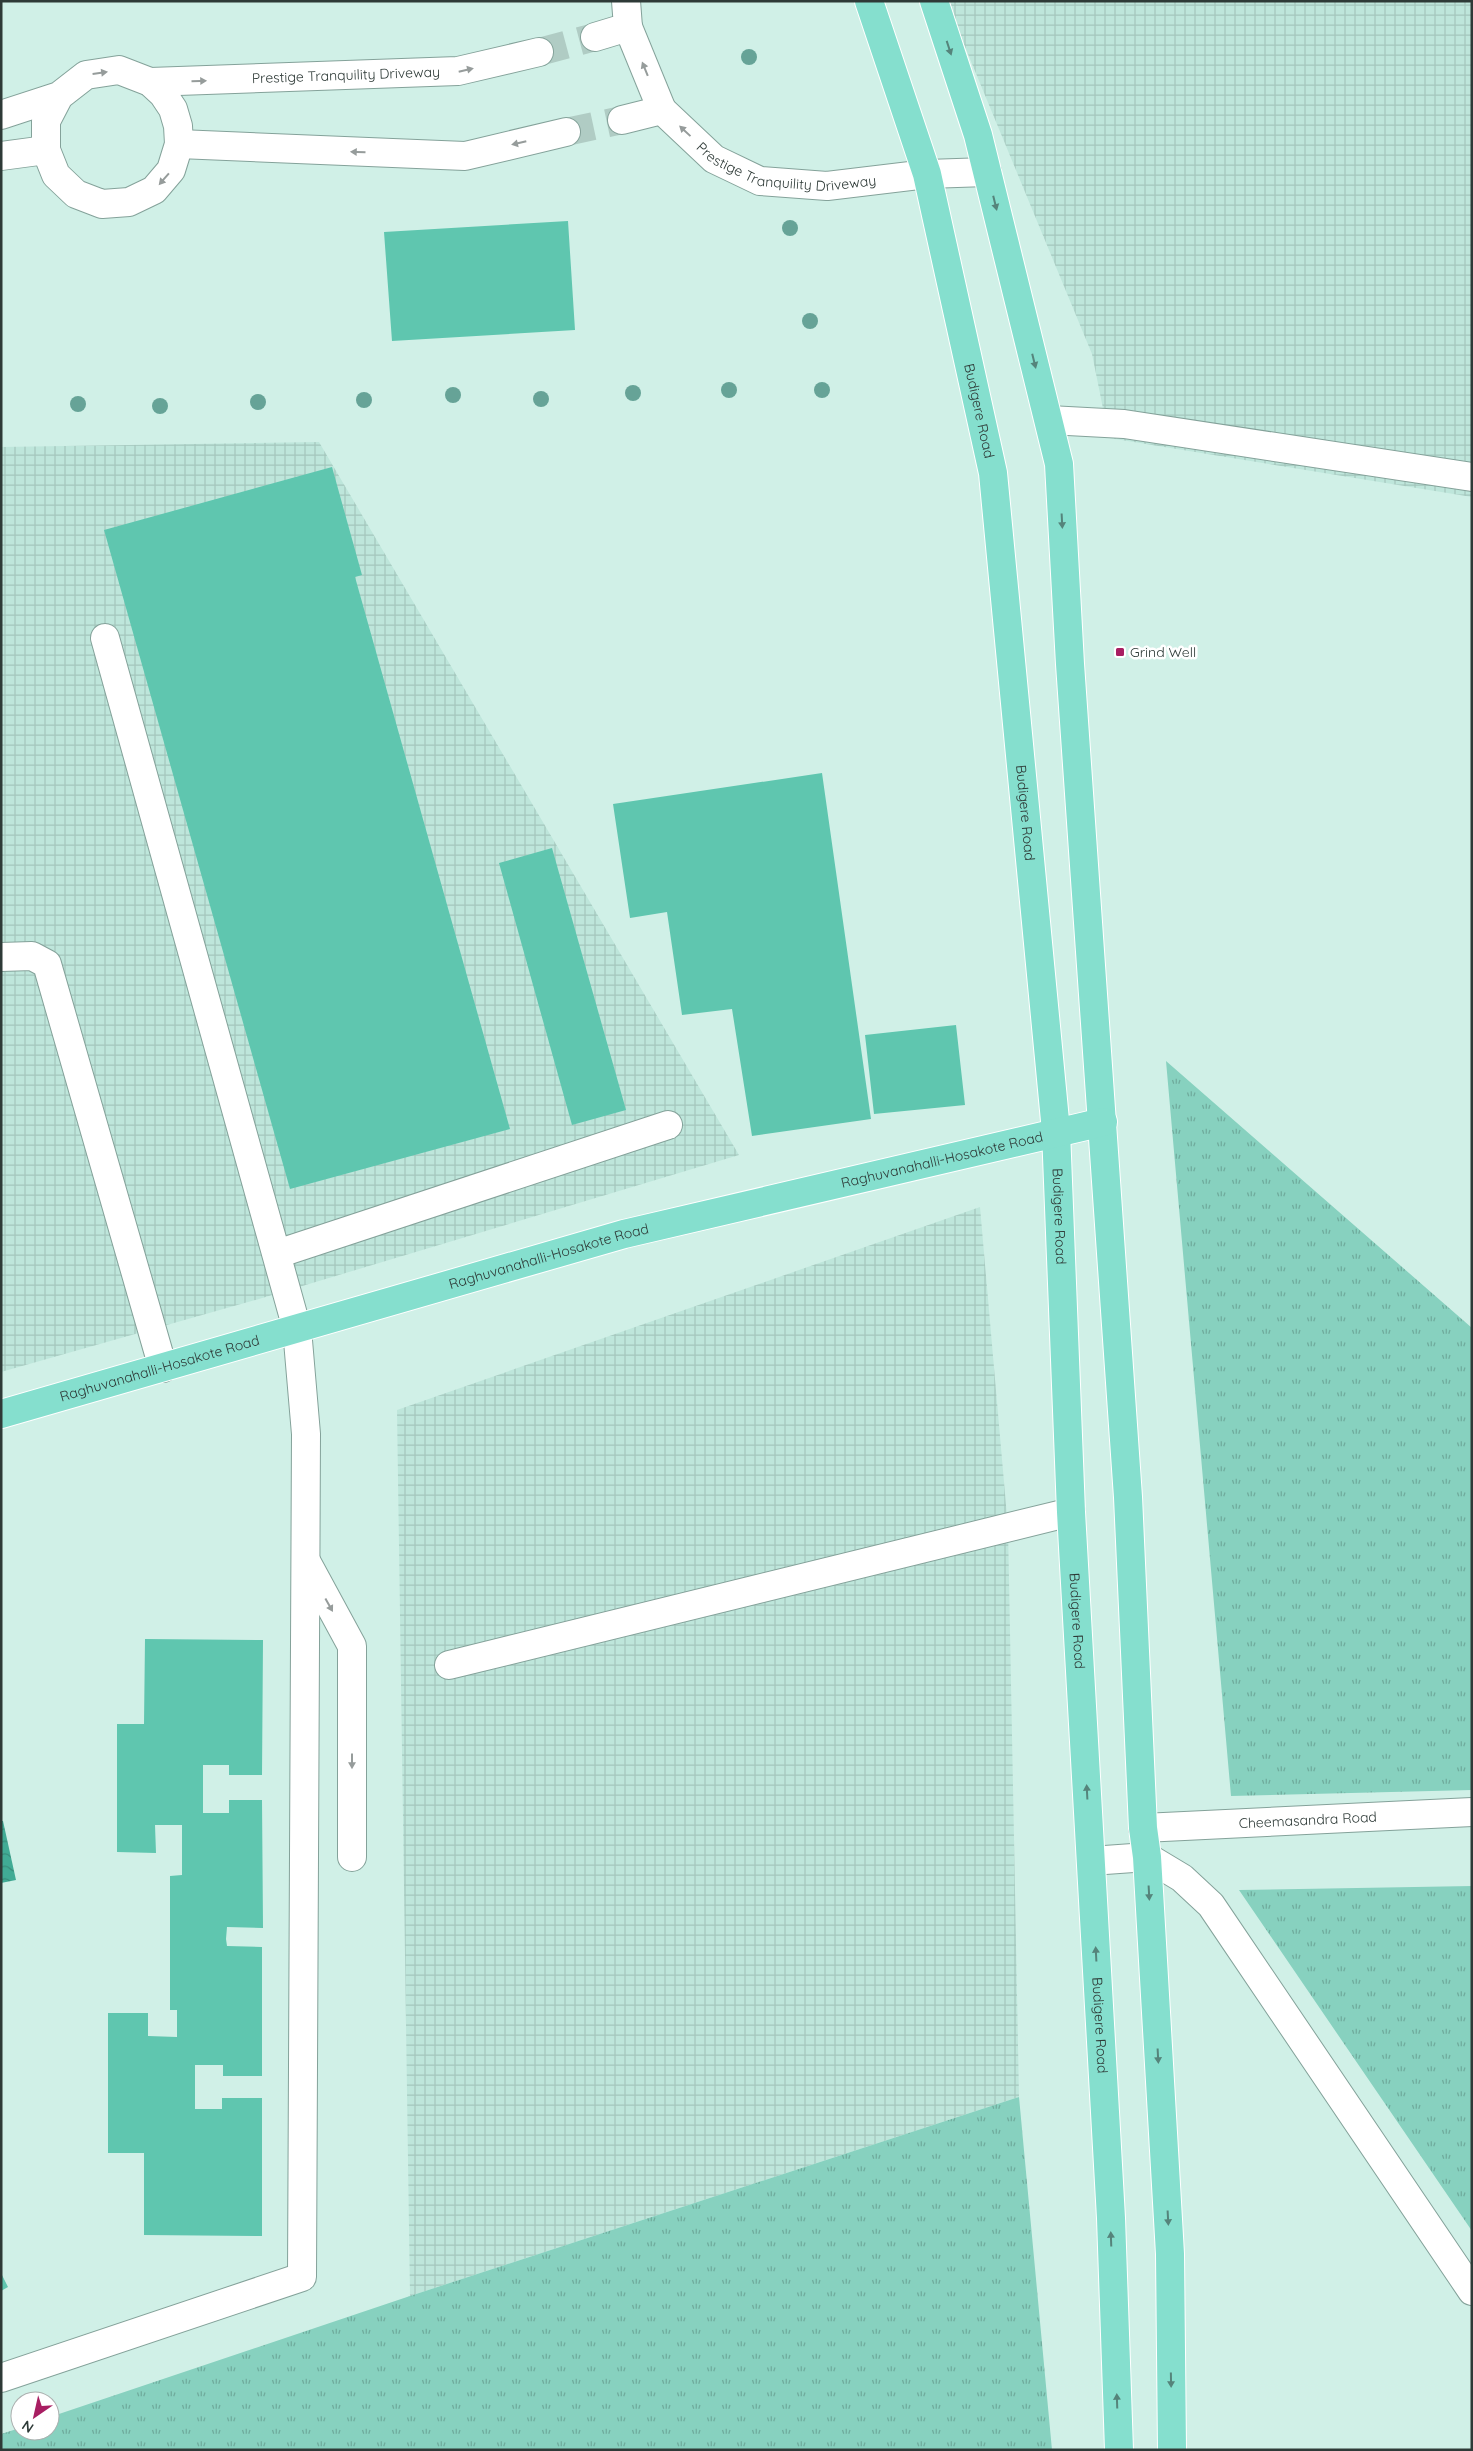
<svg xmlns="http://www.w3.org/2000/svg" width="1473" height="2451" viewBox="0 0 1473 2451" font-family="Quicksand,sans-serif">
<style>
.industrial{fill:url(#industrial-grid)}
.grass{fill:url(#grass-tufts)}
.water{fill:url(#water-waves)}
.building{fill:#5fc6af}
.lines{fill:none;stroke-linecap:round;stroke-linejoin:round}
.minor-tunnel{stroke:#b0ccc4;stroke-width:28;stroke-dasharray:28 14;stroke-linecap:butt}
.minor-casing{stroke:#84a29a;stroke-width:30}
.major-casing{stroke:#fff;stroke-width:30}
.minor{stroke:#fff;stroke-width:28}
.major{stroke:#85dfce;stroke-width:28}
.tree{fill:#66a397}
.oneway{fill:#55847b}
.oneway2{fill:#969c9b}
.poi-dot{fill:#a81e62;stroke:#fff;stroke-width:2}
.labels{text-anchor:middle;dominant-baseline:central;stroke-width:5;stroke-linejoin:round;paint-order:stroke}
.street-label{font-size:14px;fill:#2e3a37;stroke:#fff}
.poi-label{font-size:14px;fill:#2e3a37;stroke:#fff;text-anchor:start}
</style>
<defs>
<pattern id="industrial-grid" width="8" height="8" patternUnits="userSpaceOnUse" patternTransform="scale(1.25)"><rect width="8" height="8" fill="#bee6db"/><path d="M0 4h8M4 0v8" fill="none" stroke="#a4c6bd"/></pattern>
<pattern id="grass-tufts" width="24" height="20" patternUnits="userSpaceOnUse" patternTransform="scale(1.25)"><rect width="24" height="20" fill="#87d1bf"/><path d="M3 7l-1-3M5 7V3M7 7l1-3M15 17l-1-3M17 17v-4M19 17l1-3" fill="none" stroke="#6fab9c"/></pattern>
<pattern id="water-waves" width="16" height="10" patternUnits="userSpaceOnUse" patternTransform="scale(1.25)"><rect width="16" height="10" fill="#41ab95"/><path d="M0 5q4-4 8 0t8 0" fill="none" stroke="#378c7a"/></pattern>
</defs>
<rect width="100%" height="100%" fill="#d0f0e7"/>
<path class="industrial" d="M 946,1 L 1472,1 L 1472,497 L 1109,438 L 1092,354 Z
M 319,442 L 739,1155 L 259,1299 L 1,1372 L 1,447 Z
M 980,1207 L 1008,1528 L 1019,2097 L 410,2296 L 397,1410 Z"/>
<path class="grass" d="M 1166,1061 L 1472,1328 L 1472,1790 L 1231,1796 Z
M 1472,1886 L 1472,2231 L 1239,1890 Z
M 1019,2097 L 1052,2450 L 1,2450 L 1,2434 L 20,2428 L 20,2431 L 50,2431 L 50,2417 L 410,2296 Z"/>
<path class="water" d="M 1,1821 L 3,1821 L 16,1880 L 1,1883 Z"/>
<path class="building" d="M 568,221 L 575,330 L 392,341 L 384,232 Z
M 332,467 L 362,575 L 355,577 L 510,1129 L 290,1189 L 104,530 Z
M 822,773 L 871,1119 L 752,1136 L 732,1009 L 682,1015 L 667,912 L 630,918 L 613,804 Z
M 552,848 L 626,1110 L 572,1125 L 499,863 Z
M 956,1025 L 965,1105 L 874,1114 L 865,1035 Z
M 145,1639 L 263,1640 L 262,1775 L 229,1775 L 229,1765 L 203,1765 L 203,1813 L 229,1813 L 229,1800 L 262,1800 L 263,1928 L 227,1927 L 226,1939 L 227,1946 L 262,1947 L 262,2076 L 223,2076 L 223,2065 L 195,2065 L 195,2109 L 222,2109 L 222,2098 L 262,2098 L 262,2236 L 144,2235 L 144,2153 L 108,2153 L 108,2013 L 148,2013 L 148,2036 L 177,2037 L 177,2010 L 170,2010 L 170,1876 L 182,1875 L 182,1825 L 155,1825 L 156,1853 L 117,1852 L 117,1724 L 144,1724 Z
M 1,2273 L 8,2287 L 1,2291 Z"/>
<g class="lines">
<path class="minor-tunnel" d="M 539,52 L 595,37
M 566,132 L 622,120"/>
<g class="minor-casing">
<g id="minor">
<path d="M 628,27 L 662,110"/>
<path d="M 595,37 L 628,27 L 626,1"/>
<path id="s1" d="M 150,82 L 458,71 L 539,52"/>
<path d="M 1,115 L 59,96 L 86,75 L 119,70 L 150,82 L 163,94 L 173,109 L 178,126 L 179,144 L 171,170 L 154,190 L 129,202 L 102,204 L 76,194 L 56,175 L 46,150 L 46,121 L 59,96"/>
<path id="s2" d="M 622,120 L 662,110 L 714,159 L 760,181 L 827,186 L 927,174 L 987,172"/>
<path d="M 179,144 L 465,156 L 566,132"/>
<path d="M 1,156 L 46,150"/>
<path d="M 1049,420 L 1124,424 L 1472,477"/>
<path d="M 1,957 L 32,956 L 47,964 L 163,1368"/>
<path d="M 277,1254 L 668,1125"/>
<path d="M 307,1563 L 352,1646 L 352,1857"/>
<path d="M 449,1665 L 1071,1512"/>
<path id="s3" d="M 1143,1828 L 1472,1812"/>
<path d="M 1091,1861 L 1147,1857 L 1182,1878 L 1211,1905 L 1472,2291"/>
<path d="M 1,2378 L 302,2277 L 306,1434 L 297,1329 L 105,638"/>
</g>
</g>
<g class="major-casing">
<g id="major">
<path id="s4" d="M 869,1 L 927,174 L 993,473 L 1056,1131 L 1071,1512 L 1111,2218 L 1119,2450"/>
<path d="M 934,1 L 978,135 L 1059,464 L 1070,664 L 1128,1497 L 1143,1828 L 1147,1857 L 1170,2254 L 1172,2450"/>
<path id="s5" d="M 1,1414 L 624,1234 L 1103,1122"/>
</g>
</g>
<use href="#minor" class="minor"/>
<use href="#major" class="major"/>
</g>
<g class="tree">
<circle cx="749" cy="57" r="8"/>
<circle cx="790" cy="228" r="8"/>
<circle cx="810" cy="321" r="8"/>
<circle cx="729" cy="390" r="8"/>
<circle cx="822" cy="390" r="8"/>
<circle cx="633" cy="393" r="8"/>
<circle cx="453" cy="395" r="8"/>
<circle cx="541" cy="399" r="8"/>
<circle cx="364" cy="400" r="8"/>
<circle cx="258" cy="402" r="8"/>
<circle cx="78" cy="404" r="8"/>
<circle cx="160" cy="406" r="8"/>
</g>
<defs><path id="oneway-solid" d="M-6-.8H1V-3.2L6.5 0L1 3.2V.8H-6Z" transform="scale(1.25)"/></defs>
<g class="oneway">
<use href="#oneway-solid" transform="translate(949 48) rotate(72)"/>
<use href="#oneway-solid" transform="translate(995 203) rotate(76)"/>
<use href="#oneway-solid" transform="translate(1034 361) rotate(76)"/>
<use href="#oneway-solid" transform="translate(1062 521) rotate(87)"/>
<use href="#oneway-solid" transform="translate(1087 1792) rotate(-93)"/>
<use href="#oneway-solid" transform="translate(1149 1893) rotate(87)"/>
<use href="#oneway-solid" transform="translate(1096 1954) rotate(-93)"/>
<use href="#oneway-solid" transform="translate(1158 2056) rotate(87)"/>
<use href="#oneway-solid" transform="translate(1168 2218) rotate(87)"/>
<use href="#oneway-solid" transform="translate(1111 2239) rotate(-92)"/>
<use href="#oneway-solid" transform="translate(1171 2380) rotate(89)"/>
<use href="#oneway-solid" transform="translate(1117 2401) rotate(-92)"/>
</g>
<g class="oneway2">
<use href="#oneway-solid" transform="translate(645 69) rotate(-112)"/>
<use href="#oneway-solid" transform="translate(466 70) rotate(-13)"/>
<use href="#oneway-solid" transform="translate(100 73) rotate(-8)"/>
<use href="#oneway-solid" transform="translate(199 81) rotate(-2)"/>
<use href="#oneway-solid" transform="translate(685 131) rotate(-137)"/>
<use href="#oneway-solid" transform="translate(519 143) rotate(167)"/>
<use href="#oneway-solid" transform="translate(358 152) rotate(-178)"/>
<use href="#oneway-solid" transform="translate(164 179) rotate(131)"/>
<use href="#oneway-solid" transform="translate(329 1605) rotate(61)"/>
<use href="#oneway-solid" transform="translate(352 1761) rotate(90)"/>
</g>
<rect class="poi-dot" x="1115" y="647" width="10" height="10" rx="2.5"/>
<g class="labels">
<g class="street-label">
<text stroke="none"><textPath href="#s1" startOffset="196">Prestige Tranquility Driveway</textPath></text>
<text stroke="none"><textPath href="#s2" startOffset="186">Prestige Tranquility Driveway</textPath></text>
<text stroke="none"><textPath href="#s4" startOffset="425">Budigere Road</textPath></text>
<text stroke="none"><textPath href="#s4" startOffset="830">Budigere Road</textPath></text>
<text stroke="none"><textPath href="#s5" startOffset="975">Raghuvanahalli-Hosakote Road</textPath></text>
<text stroke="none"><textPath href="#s4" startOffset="1235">Budigere Road</textPath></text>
<text stroke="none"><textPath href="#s5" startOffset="570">Raghuvanahalli-Hosakote Road</textPath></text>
<text stroke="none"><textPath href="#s5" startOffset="165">Raghuvanahalli-Hosakote Road</textPath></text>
<text stroke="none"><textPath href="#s4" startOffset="1640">Budigere Road</textPath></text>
<text stroke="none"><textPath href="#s3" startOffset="165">Cheemasandra Road</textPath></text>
<text stroke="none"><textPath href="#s4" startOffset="2045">Budigere Road</textPath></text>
</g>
<g class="poi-label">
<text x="1130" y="652">Grind Well</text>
</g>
</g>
<rect width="1473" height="2451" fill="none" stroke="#2e3a37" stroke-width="5"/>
<g transform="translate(35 2416) rotate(214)"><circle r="24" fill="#ffffff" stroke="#abb0af"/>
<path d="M0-4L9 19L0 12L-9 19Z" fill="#a81e62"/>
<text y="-8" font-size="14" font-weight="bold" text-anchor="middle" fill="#2e3a37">N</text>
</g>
</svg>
